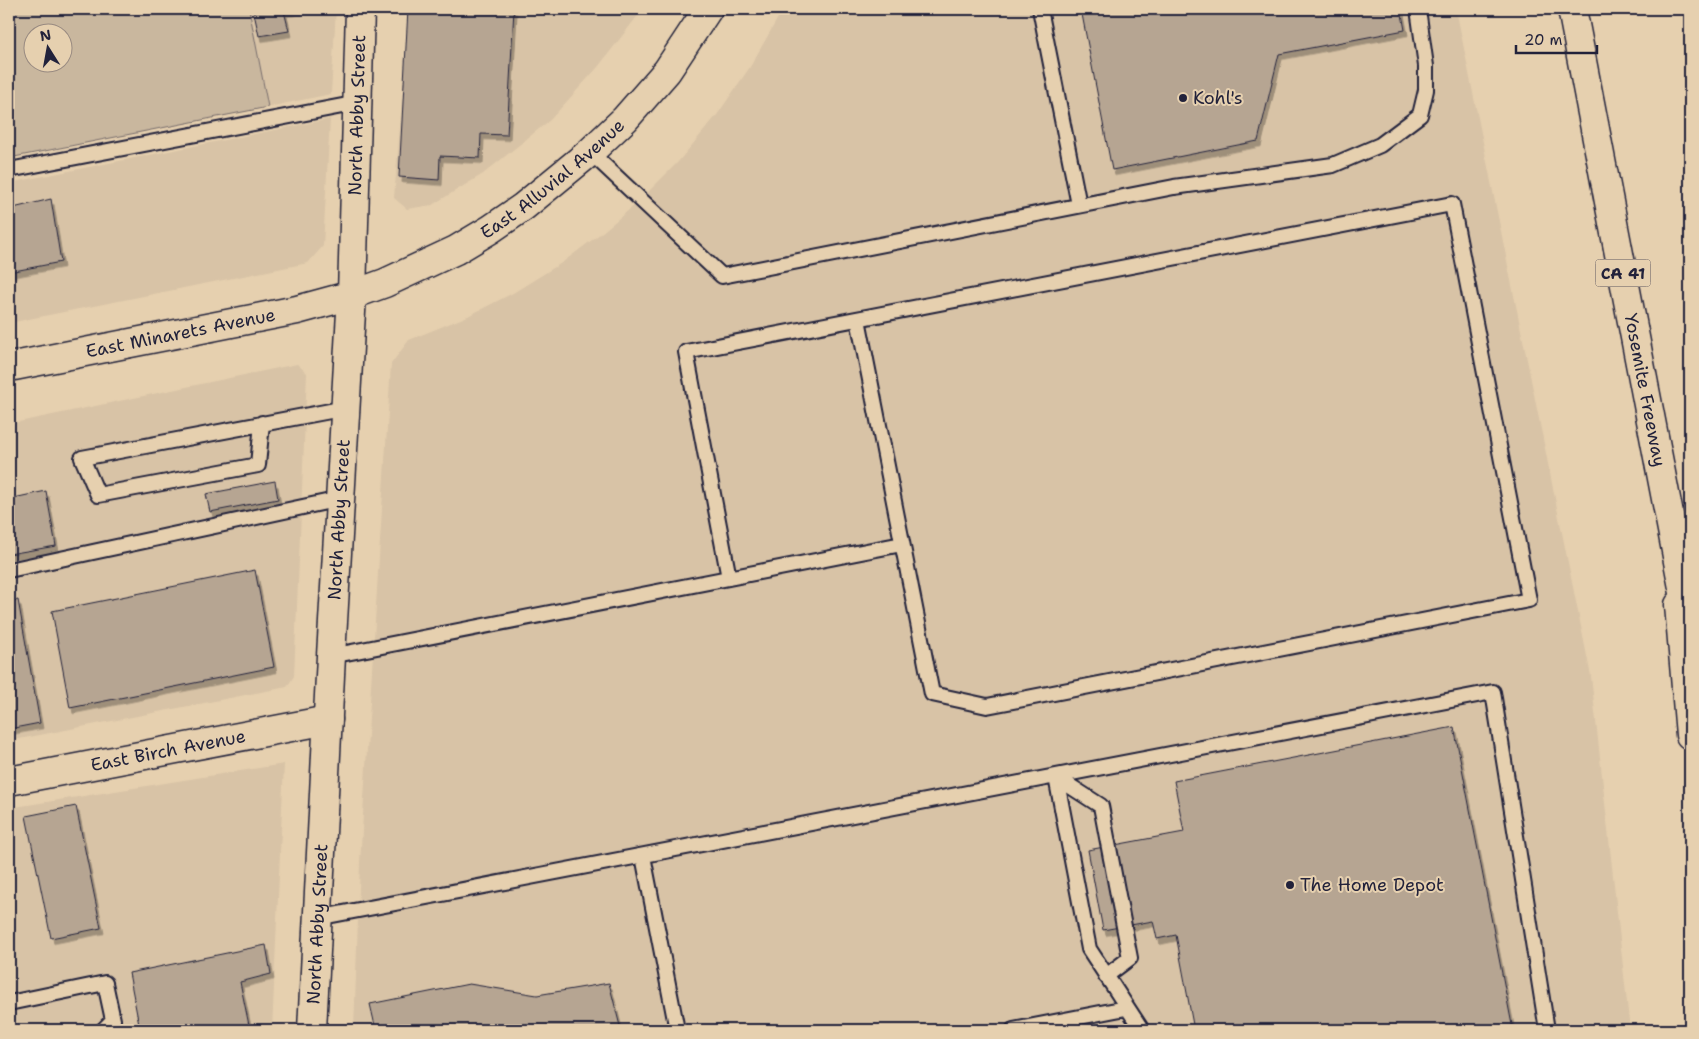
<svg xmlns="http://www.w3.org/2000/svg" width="1699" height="1039" viewBox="0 0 1699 1039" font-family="'Shantell Sans',sans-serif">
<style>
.built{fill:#d8c3a6}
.green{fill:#c9b79e;stroke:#766c6c;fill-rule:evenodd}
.building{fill:#b6a592;stroke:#22223b;filter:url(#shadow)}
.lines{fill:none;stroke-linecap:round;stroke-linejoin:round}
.lane-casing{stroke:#22223b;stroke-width:18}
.street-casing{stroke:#22223b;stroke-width:31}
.secondary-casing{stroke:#22223b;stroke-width:31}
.highway-casing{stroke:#22223b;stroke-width:31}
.lane{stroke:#e6d0af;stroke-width:14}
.street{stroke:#e6d0af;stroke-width:28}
.secondary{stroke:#e6d0af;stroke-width:28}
.highway{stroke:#e6d0af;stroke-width:28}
.poi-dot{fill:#22223b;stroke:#e6d0af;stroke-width:2}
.labels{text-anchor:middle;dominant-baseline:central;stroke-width:4;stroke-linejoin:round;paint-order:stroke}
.shield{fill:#e6d0af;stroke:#5d565e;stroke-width:1}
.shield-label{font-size:16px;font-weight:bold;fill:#22223b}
.poi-label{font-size:18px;fill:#22223b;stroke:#e6d0af;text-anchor:start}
.street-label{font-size:18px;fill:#22223b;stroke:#e6d0af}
</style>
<defs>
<filter id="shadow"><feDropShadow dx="3" dy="5.5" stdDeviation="0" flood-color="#0004"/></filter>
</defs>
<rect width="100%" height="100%" fill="#e6d0af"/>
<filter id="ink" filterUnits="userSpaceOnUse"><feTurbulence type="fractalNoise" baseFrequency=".02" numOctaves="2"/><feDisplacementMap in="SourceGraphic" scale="10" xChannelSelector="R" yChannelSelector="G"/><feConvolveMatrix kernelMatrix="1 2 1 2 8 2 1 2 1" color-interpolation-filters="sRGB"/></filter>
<g filter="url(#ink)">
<path class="built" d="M 249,9 L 336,9 L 331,94 L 268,107 Z
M 410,9 L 643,9 L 598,67 L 550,120 L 483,174 L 432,205 L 407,209 L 394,198 Z
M 783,9 L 1456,9 L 1591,676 L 1630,1030 L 354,1030 L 360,863 L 391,364 L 409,340 L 468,316 L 513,293 L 563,262 L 600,234 L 636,204 L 678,162 L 717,115 L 750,67 Z
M 330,119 L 323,246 L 308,263 L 9,323 L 9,183 Z
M 297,364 L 307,373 L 294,676 L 287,687 L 9,741 L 9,424 Z
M 284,764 L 272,1030 L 9,1030 L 9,808 Z"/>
<path class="green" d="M 9,9 L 249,9 L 268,107 L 9,158 ZM 62,32 L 62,62 L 32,62 L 32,32 Z"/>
<path class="building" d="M 253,9 L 299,9 L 284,11 L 289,31 L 259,36 Z
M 408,9 L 514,9 L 507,135 L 481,134 L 480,158 L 440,156 L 439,180 L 399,177 Z
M 1081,9 L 1401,9 L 1405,30 L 1279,54 L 1258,141 L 1112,170 Z
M 51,199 L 61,262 L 9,272 L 9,209 Z
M 275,481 L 278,499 L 210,512 L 206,494 Z
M 46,491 L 56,546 L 9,554 L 9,499 Z
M 255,570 L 274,667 L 70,708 L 52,611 Z
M 18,600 L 40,723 L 9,729 L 9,602 Z
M 1454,727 L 1513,1030 L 1194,1030 L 1176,935 L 1157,939 L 1153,921 L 1103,930 L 1088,850 L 1184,832 L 1174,781 Z
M 76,806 L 101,928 L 51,938 L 26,816 Z
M 266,945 L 271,974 L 240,982 L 250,1030 L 140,1030 L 129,973 Z
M 609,983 L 621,1030 L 376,1030 L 370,1004 L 469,984 L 537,995 Z"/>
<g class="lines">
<g class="lane-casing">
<path id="lane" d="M 1040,9 L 1079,205
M 590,152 L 722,276 L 1174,187 L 1333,165 L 1380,145 L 1420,115 L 1426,90 L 1426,66 L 1418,9
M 9,170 L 358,103
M 262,423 L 258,465 L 98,495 L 82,458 L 346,408
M 9,570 L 340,499
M 729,578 L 686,352 L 1452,204 L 1529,600 L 987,706 L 932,694 L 858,319
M 331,656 L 902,544
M 1056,777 L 1089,949 L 1140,1027 L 1141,1030
M 1056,777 L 1101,806 L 1130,958 L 1106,976
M 643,856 L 677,1030
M 317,918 L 1493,692 L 1547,1030
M 9,1003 L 105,983 L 113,1020 L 103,1030
M 1013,1030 L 1126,1008"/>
</g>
<g class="street-casing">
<g id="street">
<path id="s1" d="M 9,781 L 328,720"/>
<path id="s2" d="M 312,1030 L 331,656 L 352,295 L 360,9"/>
</g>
</g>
<g class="secondary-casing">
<g id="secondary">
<path id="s3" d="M 9,367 L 297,310 L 352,295 L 385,283 L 456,250 L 491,229 L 523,207 L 590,152 L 625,119 L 667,71 L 708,9"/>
</g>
</g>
<g class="highway-casing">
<g id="highway">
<path id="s4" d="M 1572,9 L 1690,624"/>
<path d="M 1679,605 L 1690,735"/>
</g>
</g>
<use href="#lane" class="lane"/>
<use href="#street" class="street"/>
<use href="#secondary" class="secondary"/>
<use href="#highway" class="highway"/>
</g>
</g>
<g class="poi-dot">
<circle cx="1183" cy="98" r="5"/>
<circle cx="1290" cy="885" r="5"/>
</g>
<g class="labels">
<rect class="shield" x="1595.5" y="259.5" width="55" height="27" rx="4"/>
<g class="shield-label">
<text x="1623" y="273">CA 41</text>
</g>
<g class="poi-label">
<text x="1193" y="98">Kohl's</text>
<text x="1300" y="885">The Home Depot</text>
</g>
<g class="street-label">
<text stroke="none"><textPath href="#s2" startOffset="916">North Abby Street</textPath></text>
<text stroke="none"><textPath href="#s3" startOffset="584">East Alluvial Avenue</textPath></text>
<text stroke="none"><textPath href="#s3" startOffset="175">East Minarets Avenue</textPath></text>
<text stroke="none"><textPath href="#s4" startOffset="388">Yosemite Freeway</textPath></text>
<text stroke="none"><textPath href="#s2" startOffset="511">North Abby Street</textPath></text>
<text stroke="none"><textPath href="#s1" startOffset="162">East Birch Avenue</textPath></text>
<text stroke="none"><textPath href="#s2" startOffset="106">North Abby Street</textPath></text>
</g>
</g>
<rect width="1699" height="1039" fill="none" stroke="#e6d0af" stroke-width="30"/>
<rect x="15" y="15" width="1669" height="1009" fill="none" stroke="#22223b" stroke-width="2" filter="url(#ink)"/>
<g transform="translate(48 48) rotate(349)"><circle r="24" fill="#e6d0af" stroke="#988a81"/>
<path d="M0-4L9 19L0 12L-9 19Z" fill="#22223b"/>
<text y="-8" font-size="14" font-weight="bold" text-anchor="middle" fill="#22223b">N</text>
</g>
<path d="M1516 45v8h81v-8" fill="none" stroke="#22223b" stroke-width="2.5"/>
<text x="1524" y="45" font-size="15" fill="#22223b" stroke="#e6d0af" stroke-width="4" paint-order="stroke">20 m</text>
</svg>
